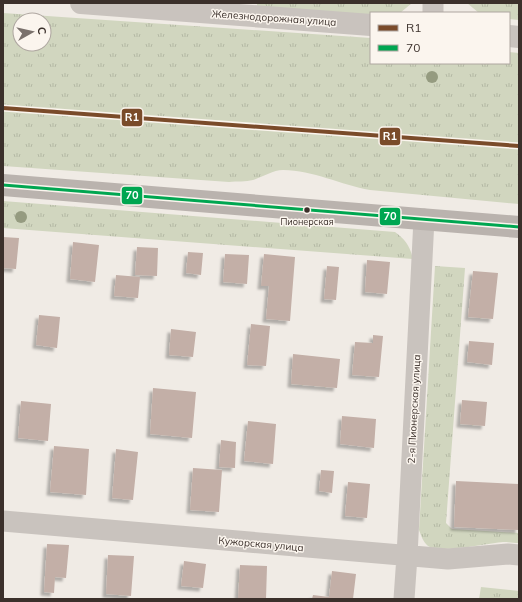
<svg xmlns="http://www.w3.org/2000/svg" width="522" height="602" viewBox="0 0 522 602" font-family="Mulish,sans-serif">
<style>
.grass{fill:url(#grass-tufts);fill-rule:evenodd}
.building{fill:#c3afa7;filter:url(#shadow)}
.lines{fill:none;stroke-linecap:round;stroke-linejoin:round}
.minor{stroke:#c9c3be;stroke-width:21}
.tertiary{stroke:#c9c3be;stroke-width:22}
.secondary{stroke:#bab3ae;stroke-width:22}
.bus-1-casing{stroke:#fbf5ee;stroke-width:6}
.bus-1{stroke:#00a651;stroke-width:3}
.rail-1-casing{stroke:#fbf5ee;stroke-width:7}
.rail-1{stroke:#7a4b2a;stroke-width:4}
.tree{fill:#959b80}
.bus-dot{fill:#3b302b;stroke:#fbf5ee;stroke-width:1.5}
.labels{text-anchor:middle;dominant-baseline:central;stroke-width:3;stroke-linejoin:round;paint-order:stroke}
.bus-label{font-size:9px;fill:#3b302b;stroke:#fbf5ee}
.street-label{font-size:10px;fill:#3b302b;stroke:#fbf5ee}
.line-badge{stroke:#fbf5ee;stroke-width:1.5}
.badge-label{font-size:11px;text-anchor:middle;font-weight:bold;fill:#fff}
</style>
<defs>
<pattern id="grass-tufts" width="24" height="20" patternUnits="userSpaceOnUse"><rect width="24" height="20" fill="#d1d6bf"/><path d="M3 7l-1-3M5 7V3M7 7l1-3M15 17l-1-3M17 17v-4M19 17l1-3" fill="none" stroke="#b4b8a4"/></pattern>
<filter id="shadow"><feDropShadow dx="-3.5" dy="3.5" stdDeviation="1" flood-color="#0004"/></filter>
</defs>
<rect width="100%" height="100%" fill="#f0ebe5"/>
<path class="grass" d="M 257,3 L 412,3 L 400,13 L 371,13 L 371,16 L 257,8 Z
M 467,3 L 519,3 L 519,20 L 509,19 L 509,13 L 479,13 Z
M 3,13 L 371,38 L 371,63 L 509,63 L 509,52 L 519,53 L 519,204 L 370,190 C 341,185 313,170 283,170 C 273,170 263,177 253,180 C 246,182 237,181 229,182 L 3,166 ZM 20,20 L 44,20 L 44,44 L 20,44 Z
M 3,201 L 395,232 C 405,239 410,246 413,259 L 3,228 Z
M 435,266 L 465,268 L 446,523 L 452,529 L 519,533 L 519,543 C 514,543 508,542 503,542 C 488,543 441,554 428,546 C 423,542 421,535 419,530 Z
M 481,587 L 519,591 L 519,599 L 479,599 Z"/>
<path class="building" d="M 3,237 L 19,238 L 16,269 L 3,268 Z
M 73,242 L 99,245 L 95,282 L 70,279 Z
M 137,247 L 158,248 L 157,276 L 135,275 Z
M 188,252 L 203,253 L 201,275 L 186,273 Z
M 225,254 L 249,255 L 247,284 L 223,282 Z
M 264,254 L 295,257 L 290,321 L 266,319 L 269,286 L 261,286 Z
M 367,260 L 390,262 L 387,294 L 365,292 Z
M 327,266 L 339,267 L 336,300 L 324,299 Z
M 473,271 L 498,273 L 493,319 L 468,317 Z
M 116,275 L 140,277 L 138,298 L 114,296 Z
M 39,315 L 60,317 L 57,348 L 36,345 Z
M 251,324 L 270,326 L 266,366 L 247,365 Z
M 171,329 L 196,332 L 193,357 L 169,355 Z
M 373,335 L 383,336 L 379,377 L 352,375 L 355,342 L 373,343 Z
M 469,341 L 494,343 L 492,365 L 467,362 Z
M 293,354 L 340,359 L 337,388 L 291,384 Z
M 153,388 L 196,392 L 192,438 L 150,434 Z
M 462,400 L 487,402 L 485,426 L 460,424 Z
M 21,401 L 51,404 L 48,441 L 18,438 Z
M 342,416 L 376,419 L 374,448 L 340,444 Z
M 248,421 L 276,424 L 273,464 L 244,461 Z
M 221,440 L 236,442 L 235,468 L 219,467 Z
M 54,446 L 89,449 L 86,495 L 50,492 Z
M 116,449 L 138,452 L 133,500 L 112,498 Z
M 193,468 L 222,470 L 219,512 L 190,510 Z
M 321,470 L 334,471 L 332,493 L 319,491 Z
M 456,481 L 519,484 L 519,530 L 454,527 Z
M 348,482 L 370,484 L 367,518 L 345,516 Z
M 47,544 L 69,545 L 66,578 L 55,577 L 54,593 L 44,592 Z
M 108,555 L 134,556 L 131,596 L 106,594 Z
M 184,561 L 206,564 L 203,588 L 181,586 Z
M 240,565 L 267,566 L 266,599 L 238,599 Z
M 332,571 L 356,574 L 353,599 L 312,599 L 313,595 L 329,597 Z"/>
<g class="lines">
<path class="minor" d="M 433,13 L 433,3
M 3,521 L 448,559 L 508,554 L 519,555
M 404,599 L 407,556 L 424,219"/>
<path class="tertiary" d="M 81,3 L 371,25
M 509,36 L 519,37"/>
<path class="secondary" d="M 3,185 L 519,227"/>
<g class="bus-1-casing">
<path id="bus-1" d="M 3,185 L 519,227"/>
</g>
<use href="#bus-1" class="bus-1"/>
<g class="rail-1-casing">
<path id="rail-1" d="M 3,108 L 519,146"/>
</g>
<use href="#rail-1" class="rail-1"/>
</g>
<g class="tree">
<circle cx="432" cy="77" r="6"/>
<circle cx="21" cy="217" r="6"/>
</g>
<circle class="bus-dot" cx="307" cy="210" r="3.5"/>
<g class="labels">
<g class="bus-label">
<text x="307" y="221">Пионерская</text>
</g>
<g class="street-label">
<text transform="translate(274 18) rotate(4)">Железнодорожная улица</text>
<text transform="translate(414 409) rotate(-87)">2-я Пионерская улица</text>
<text transform="translate(261 544) rotate(5)">Кужорская улица</text>
</g>
</g>
<g class="line-badge">
<rect x="121" y="108" width="22" height="19" rx="4" fill="#7a4b2a"/>
<rect x="379" y="127" width="22" height="19" rx="4" fill="#7a4b2a"/>
<rect x="121" y="186" width="22" height="19" rx="4" fill="#00a651"/>
<rect x="379" y="207" width="22" height="19" rx="4" fill="#00a651"/>
</g>
<g class="badge-label">
<text x="132" y="121">R1</text>
<text x="390" y="140">R1</text>
<text x="132" y="199">70</text>
<text x="390" y="220">70</text>
</g>
<rect width="522" height="602" fill="none" stroke="#3b302b" stroke-width="8"/>
<rect x="370" y="12" width="140" height="52" fill="#fbf5ee" stroke="#aea6a0"/>
<rect x="378" y="25" width="20" height="6" fill="#7a4b2a" stroke="#aea6a0"/>
<text x="406" y="32" font-size="12" fill="#3b302b">R1</text>
<rect x="378" y="45" width="20" height="6" fill="#00a651" stroke="#aea6a0"/>
<text x="406" y="52" font-size="12" fill="#3b302b">70</text>
<g transform="translate(32 32) rotate(82)"><circle r="19" fill="#fbf5ee" stroke="#aea6a0"/>
<path d="M0-3L7 15L0 10L-7 15Z" fill="#7a716c"/>
<text y="-6" font-size="11" font-weight="bold" text-anchor="middle" fill="#3b302b">С</text>
</g>
</svg>
